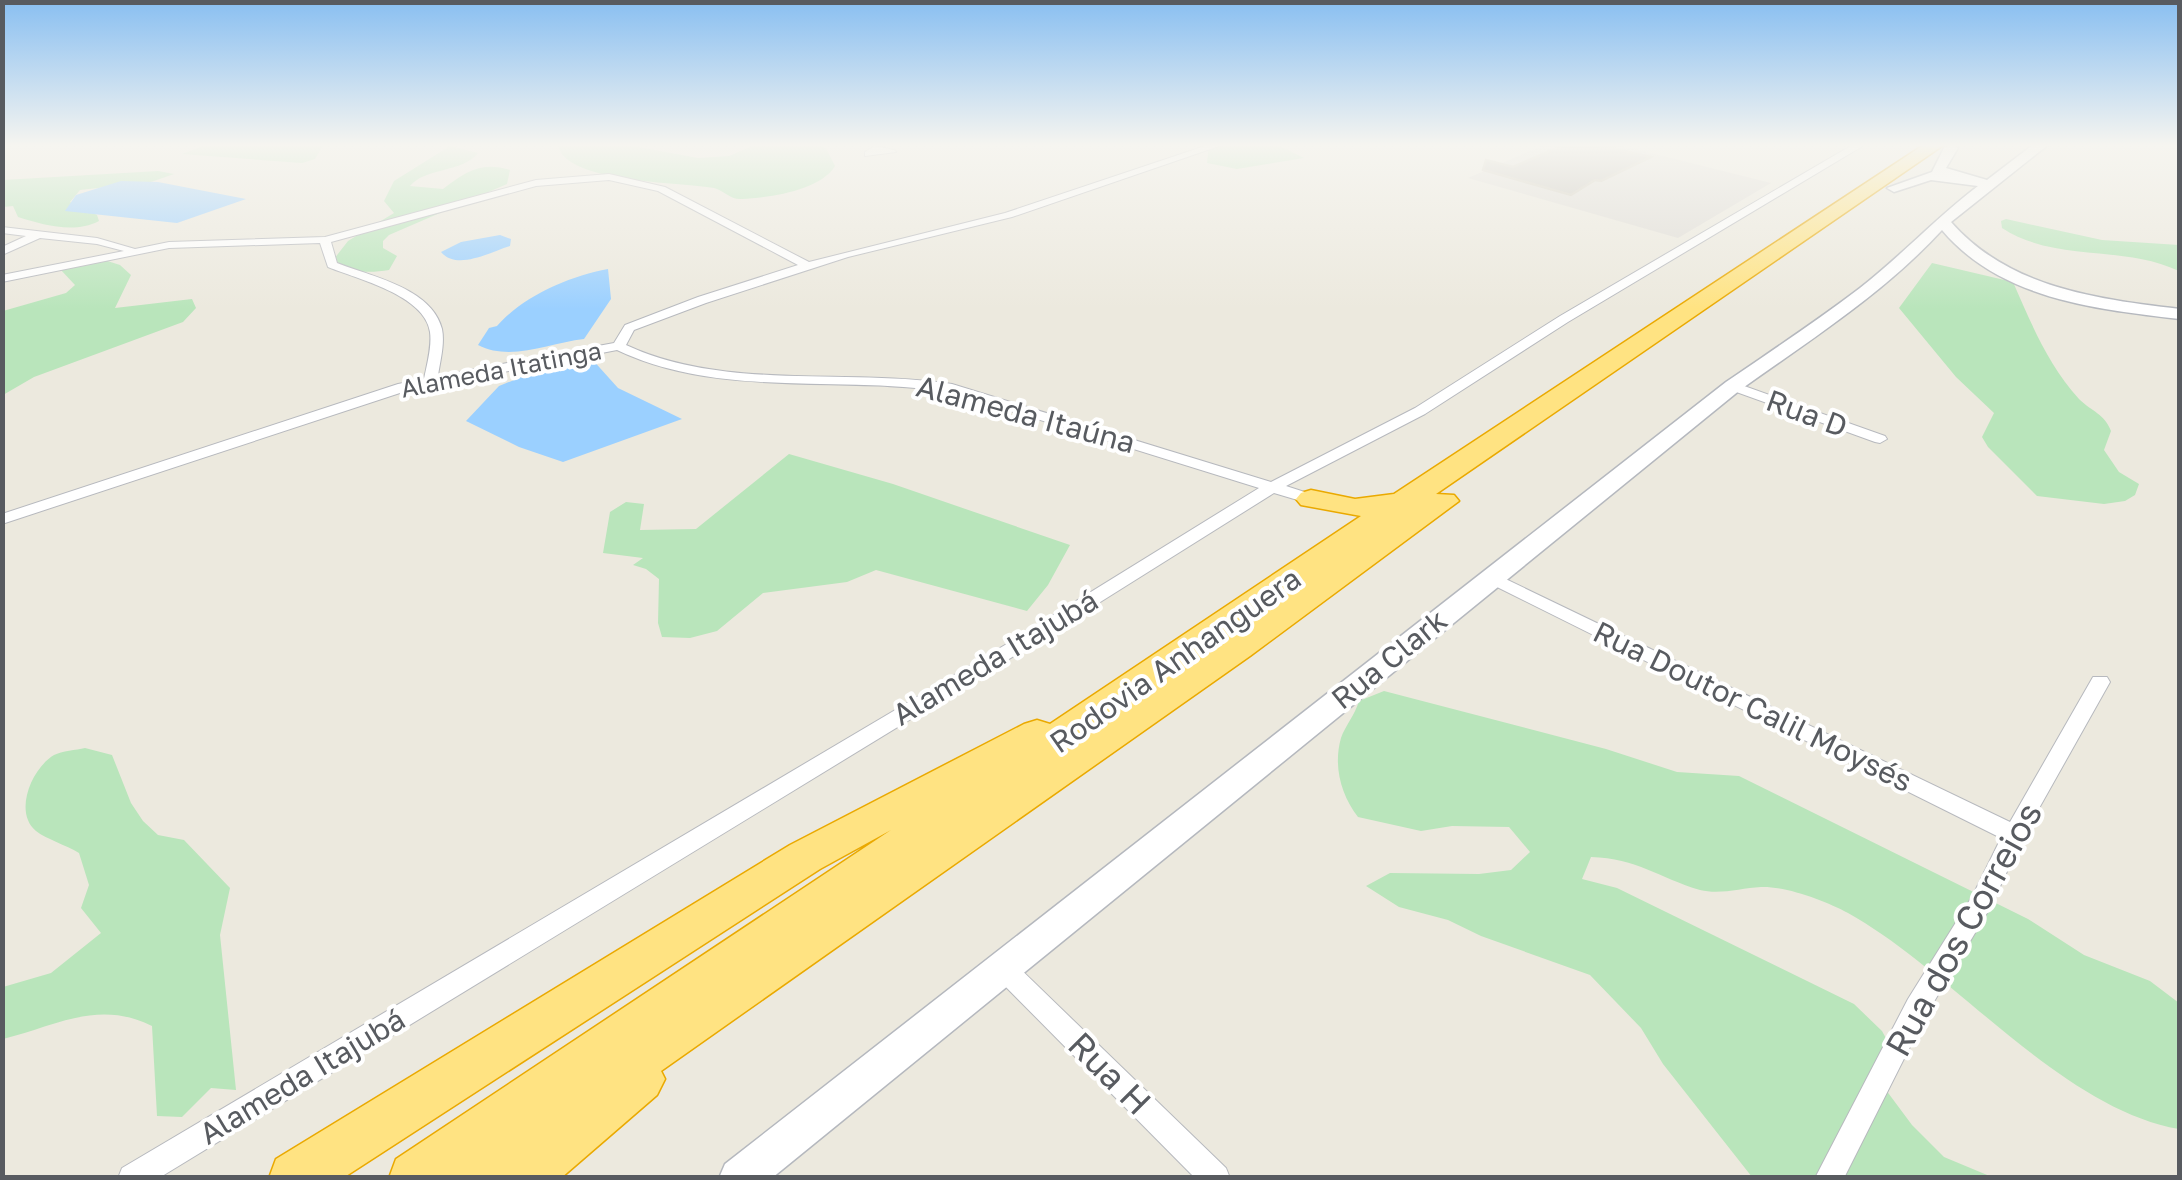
<svg xmlns="http://www.w3.org/2000/svg" width="2182" height="1180" viewBox="0 0 2182 1180" font-family="'Golos Text',sans-serif">
<style>
.industrial{fill:#dfdcd6}
.green{fill:#b9e5bb}
.water{fill:#9bd0ff}
.building{fill:#c6c3bc;stroke:#d0cbbd;stroke-width:2.5}
.lines{fill:none;stroke-linecap:round;stroke-linejoin:round}
.street-casing{stroke:#b7b9be;stroke-width:2}
.secondary-casing{stroke:#b5b8be;stroke-width:3}
.highway-casing{stroke:#eaa900;stroke-width:3}
.street{fill:#fff;fill-rule:evenodd}
.secondary{fill:#fff;fill-rule:evenodd}
.highway{fill:#ffe382;fill-rule:evenodd}
.labels{text-anchor:middle;dominant-baseline:central;stroke-width:8;stroke-linejoin:round;paint-order:stroke}
.far-street-label{font-size:25px;fill:#585b60;stroke:#fff}
.street-label{font-size:30px;fill:#585b60;stroke:#fff}
.near-street-label{font-size:35px;fill:#585b60;stroke:#fff}
</style>
<rect width="100%" height="100%" fill="#ece9de"/>
<path class="industrial" d="M 1546,144 L 1615,144 L 1771,183 L 1678,238 L 1468,178 Z"/>
<path class="green" d="M 209,144 L 324,144 L 315,159 L 302,163 L 182,154 Z
M 558,144 L 628,145 L 698,158 L 729,156 L 757,144 L 817,144 L 826,148 L 835,166 C 821,190 769,198 742,199 C 730,200 725,191 714,188 C 681,182 562,183 558,144 Z
M 1209,144 L 1276,144 L 1304,158 L 1237,169 L 1207,163 Z
M 450,146 L 478,153 C 462,173 426,167 410,186 L 443,189 C 466,172 480,161 510,170 L 507,184 L 389,235 L 383,241 L 383,248 L 397,256 L 389,270 C 369,273 350,274 334,259 L 348,241 L 394,213 L 384,201 L 394,181 Z
M 158,171 L 174,174 L 151,182 L 80,190 L 70,202 L 97,215 L 99,221 C 74,234 44,225 18,217 L 13,206 L 3,207 L 3,180 Z
M 2006,219 L 2102,240 L 2179,245 L 2179,271 C 2121,244 2056,263 2002,228 L 2001,221 Z
M 98,258 L 120,265 L 131,275 L 115,308 L 192,299 L 196,308 L 183,322 L 34,377 L 3,395 L 3,311 L 66,293 L 75,285 L 60,269 L 67,262 Z
M 1932,263 L 2013,282 C 2031,323 2048,365 2079,399 C 2092,412 2104,413 2111,431 L 2104,450 L 2119,472 L 2139,484 L 2135,495 L 2125,501 L 2104,504 L 2037,496 L 1988,447 L 1982,437 L 1994,413 L 1956,377 L 1899,308 Z
M 789,454 L 893,484 L 1070,545 L 1048,585 L 1027,611 L 876,570 L 847,582 L 763,593 L 717,631 L 690,638 L 662,637 L 658,623 L 659,579 L 646,569 L 633,565 L 643,558 L 603,553 L 610,512 L 626,502 L 644,504 L 640,530 L 696,529 Z
M 1384,691 L 1606,749 L 1677,772 L 1739,776 L 2028,919 L 2084,955 L 2150,981 L 2179,1003 L 2179,1129 C 2060,1108 1954,972 1848,913 C 1826,901 1786,886 1761,887 C 1741,888 1720,895 1700,890 C 1659,878 1637,858 1591,857 L 1582,879 L 1617,888 L 1854,1004 L 1882,1031 L 1899,1062 L 1883,1086 L 1912,1125 L 1944,1157 L 1992,1177 L 1752,1177 L 1663,1064 L 1641,1028 L 1590,975 L 1481,936 L 1448,920 L 1399,907 L 1366,886 L 1390,873 L 1479,874 L 1511,870 L 1530,852 L 1509,827 L 1452,826 L 1421,831 L 1358,817 C 1341,795 1333,766 1341,738 C 1345,726 1355,715 1359,701 Z
M 85,748 L 112,755 L 131,803 L 143,821 L 158,835 L 184,840 L 230,888 L 220,935 L 236,1090 L 211,1088 L 182,1117 L 157,1116 L 152,1026 C 98,999 56,1026 3,1039 L 3,987 L 51,973 L 101,933 L 81,908 L 89,885 L 79,853 C 66,845 46,839 36,831 C 13,812 32,768 54,755 C 62,751 76,750 85,748 Z"/>
<path class="water" d="M 121,181 L 158,182 L 246,199 L 177,223 L 65,211 L 76,195 Z
M 500,235 L 511,239 L 510,246 C 490,252 457,271 441,252 L 461,242 Z
M 608,269 L 611,299 L 584,339 C 549,343 511,362 478,345 L 489,328 L 497,326 C 522,297 569,276 608,269 Z
M 591,358 L 618,388 L 682,419 L 563,462 L 519,447 L 466,421 L 499,386 L 544,368 Z"/>
<path class="building" d="M 1566,144 L 1592,144 L 1651,157 L 1601,181 L 1595,180 L 1571,195 L 1483,170 L 1486,160 L 1513,167 Z"/>
<g class="lines">
<g class="street-casing">
<path id="street" d="M 1211,144 L 1225,144 L 1012,217 L 848,257 L 706,303 L 634,330 L 626,345 C 725,391 845,368 952,384 L 1271,482 L 1415,408 L 1560,316 L 1854,144 L 1866,144 L 1568,322 L 1425,414 L 1286,486 L 1317,496 L 1319,499 L 1317,502 L 1311,504 L 1274,493 L 1019,653 L 159,1178 L 118,1178 L 122,1168 L 1005,645 L 1259,488 L 950,392 C 840,375 720,399 617,350 L 406,391 L 2,524 L 2,514 L 398,384 L 424,379 C 427,364 432,347 430,332 C 425,295 357,279 328,267 L 320,243 L 169,248 L 2,282 L 2,275 L 124,251 L 97,244 L 40,238 L 2,255 L 2,247 L 26,236 L 2,233 L 2,227 L 97,238 L 135,249 L 169,242 L 325,237 L 536,180 L 609,174 L 665,187 L 809,262 L 1005,213 ZM 609,180 L 658,191 L 798,265 L 698,297 L 625,325 L 614,343 L 438,376 C 440,361 445,344 442,329 C 432,288 370,276 337,263 L 331,242 L 536,186 Z
M 875,146 L 894,150 L 896,152 L 865,156 L 865,152 Z
M 1733,382 L 1885,436 L 1887,439 L 1880,443 L 1875,442 L 1728,389 L 1728,383 Z
M 1491,572 L 2010,822 L 2093,677 L 2107,677 L 2110,682 L 2024,835 L 1990,908 L 1926,1015 L 1844,1178 L 1815,1178 L 1908,999 L 1973,895 L 2001,838 L 1485,581 L 1482,577 Z
M 1003,957 L 1012,961 L 1226,1168 L 1230,1178 L 1195,1178 L 994,975 L 991,968 L 994,961 Z"/>
</g>
<g class="secondary-casing">
<path id="secondary" d="M 1951,144 L 1958,148 L 1946,168 L 1987,180 L 2034,144 L 2049,144 L 1951,222 C 2009,288 2096,299 2180,309 L 2180,319 C 2095,309 2000,299 1942,230 C 1883,294 1810,340 1740,390 L 772,1178 L 719,1178 L 725,1164 L 1726,382 C 1771,351 1817,321 1860,288 C 1901,256 1936,218 1978,186 L 1931,180 L 1894,192 L 1887,188 L 1932,172 L 1944,148 Z"/>
</g>
<g class="highway-casing">
<path id="highway" d="M 1925,144 L 1945,144 L 1436,494 L 1454,495 L 1459,501 L 1250,656 L 661,1071 L 665,1079 L 657,1095 L 561,1178 L 389,1178 L 396,1159 L 891,830 L 820,869 L 343,1178 L 269,1178 L 276,1159 L 790,845 L 1024,724 L 1037,720 L 1050,724 L 1361,516 L 1301,505 L 1296,499 L 1301,493 L 1311,490 L 1355,499 L 1394,494 Z"/>
</g>
<use href="#street" class="street"/>
<use href="#secondary" class="secondary"/>
<use href="#highway" class="highway"/>
</g>
<linearGradient id="sky" x2="0" y2="1"><stop stop-color="#89bff1"/><stop offset="0.47" stop-color="#f6f5f0"/><stop offset="1" stop-color="#f6f5f0" stop-opacity="0"/></linearGradient>
<rect width="2182" height="309" fill="url(#sky)"/>
<g class="labels">
<g class="far-street-label">
<text transform="translate(501 369) rotate(-11)">Alameda Itatinga</text>
</g>
<g class="street-label">
<text transform="translate(1807 413) rotate(20)">Rua D</text>
<text transform="translate(1026 414) rotate(15)">Alameda Itaúna</text>
<text transform="translate(995 657) rotate(-31)">Alameda Itajubá</text>
<text transform="translate(1389 659) rotate(-39)">Rua Clark</text>
<text transform="translate(1175 660) rotate(-35)">Rodovia Anhanguera</text>
<text transform="translate(1753 706) rotate(26)">Rua Doutor Calil Moysés</text>
<text transform="translate(302 1076) rotate(-31)">Alameda Itajubá</text>
</g>
<g class="near-street-label">
<text transform="translate(1963 929) rotate(-61)">Rua dos Correios</text>
<text transform="translate(1110 1073) rotate(45)">Rua H</text>
</g>
</g>
<rect width="2182" height="1180" fill="none" stroke="#585b60" stroke-width="10"/>
</svg>
